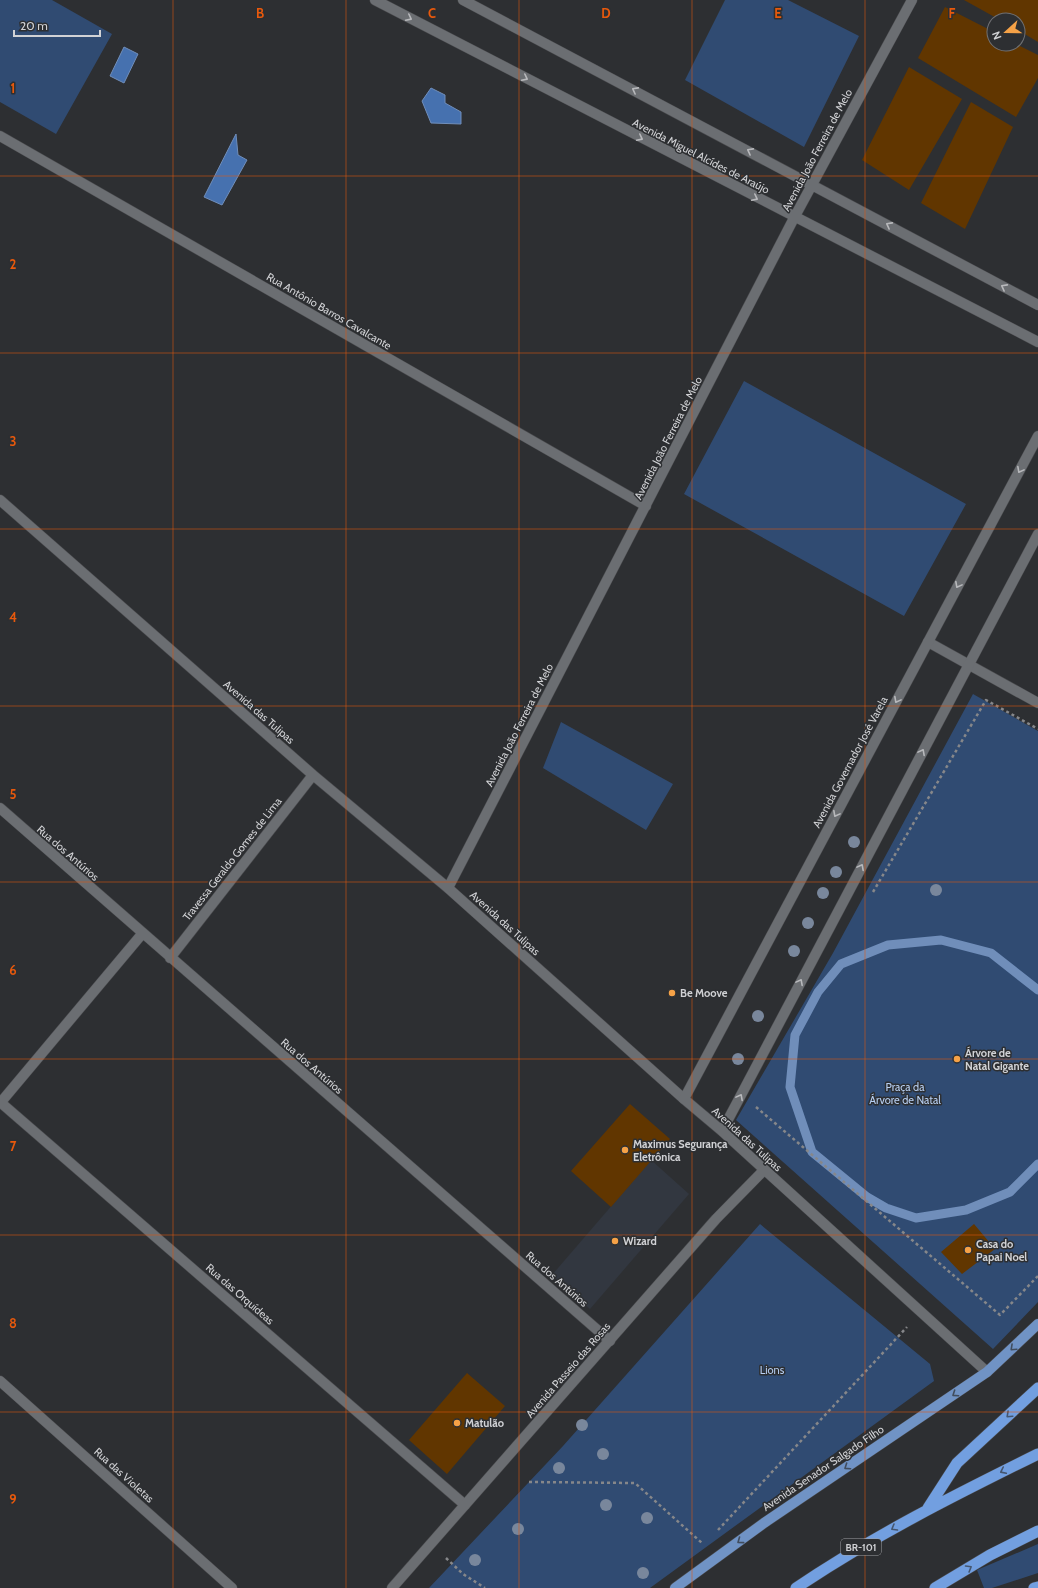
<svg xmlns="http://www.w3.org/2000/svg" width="1038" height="1588" viewBox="0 0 1038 1588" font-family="Cabin,sans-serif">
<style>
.built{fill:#323740}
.green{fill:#304b72}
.water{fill:#4671af;stroke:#708eba}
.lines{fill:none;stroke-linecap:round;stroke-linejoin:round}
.stream{stroke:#708eba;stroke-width:9}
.building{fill:#613600}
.minor-casing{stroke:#4a4b4e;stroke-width:11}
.tertiary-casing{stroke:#4a4b4e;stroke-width:11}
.primary-casing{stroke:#4a4b4e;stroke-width:11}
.trunk-casing{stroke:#4a4b4e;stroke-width:12}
.path{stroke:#86878a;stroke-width:2.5;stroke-dasharray:3 3;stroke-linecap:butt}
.minor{stroke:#6b6e72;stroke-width:10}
.tertiary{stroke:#6b6e72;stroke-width:10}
.primary{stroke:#7093c5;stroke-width:10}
.trunk{stroke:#729fe0;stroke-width:11}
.tree{fill:#79879c}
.oneway{stroke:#b8b9bc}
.oneway2{stroke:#414d5e}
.oneway3{stroke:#45566f}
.grid{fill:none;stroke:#e8590c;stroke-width:1;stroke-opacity:0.55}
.poi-dot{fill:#f6a247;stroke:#2d2f32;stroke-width:1.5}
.labels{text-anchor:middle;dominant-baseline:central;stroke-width:3;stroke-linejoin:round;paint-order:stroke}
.shield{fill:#2d2f32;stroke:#a0a1a4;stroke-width:1}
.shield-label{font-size:10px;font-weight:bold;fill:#d1d2d5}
.street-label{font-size:11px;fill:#d1d2d5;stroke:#2d2f32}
.poi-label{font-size:11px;font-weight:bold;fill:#d1d2d5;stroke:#2d2f32;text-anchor:start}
.park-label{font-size:11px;fill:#b7cff2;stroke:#2d2f32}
.grid-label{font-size:13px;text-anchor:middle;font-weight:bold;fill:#e8590c;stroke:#2d2f32;stroke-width:3;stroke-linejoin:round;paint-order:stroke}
</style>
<rect width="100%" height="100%" fill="#2d2f32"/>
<path class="built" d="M 651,1160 L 689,1194 L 590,1309 L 552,1275 Z"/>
<path class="green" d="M 0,0 L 52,0 L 112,34 L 56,134 L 0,102 Z
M 725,0 L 788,0 L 859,36 L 804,147 L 685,80 Z
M 744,381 L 966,504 L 904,616 L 684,494 Z
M 973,694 L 1038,731 L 1038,1302 L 993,1349 L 736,1120 L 833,953 Z
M 561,722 L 673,784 L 646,830 L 543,768 Z
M 760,1224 L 930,1364 L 934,1381 L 650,1588 L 429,1588 L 563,1446 Z
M 1038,1544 L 1038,1573 L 992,1588 L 984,1588 L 977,1570 Z"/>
<path class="water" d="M 124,47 L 138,54 L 124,83 L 110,76 Z
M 431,88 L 445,95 L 445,103 L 461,112 L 461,124 L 431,123 L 422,101 Z
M 236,134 L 238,155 L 247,160 L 222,205 L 204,197 Z"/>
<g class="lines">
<path class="stream" d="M 1038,990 L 991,953 L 941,940 L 888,945 L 841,964 L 818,992 L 795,1035 L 790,1087 L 812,1152 L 867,1197 L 886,1208 L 916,1218 L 966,1210 L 1010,1192 L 1038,1164"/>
</g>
<path class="building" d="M 964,0 L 1038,0 L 1038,42 L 1018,30 L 1018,20 L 1000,20 Z
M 945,7 L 994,32 L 994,44 L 1016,44 L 1038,55 L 1038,78 L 1016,117 L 918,58 Z
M 909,67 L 962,99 L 909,190 L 862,160 Z
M 971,102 L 1013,127 L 965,229 L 921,203 Z
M 630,1104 L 670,1139 L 611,1207 L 571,1171 Z
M 974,1224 L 995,1249 L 962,1274 L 941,1252 Z
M 467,1373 L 505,1406 L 447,1474 L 409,1440 Z"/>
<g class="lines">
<g class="minor-casing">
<path id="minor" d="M 375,0 L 1038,342
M 463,0 L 1038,305
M 0,136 L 646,506
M 0,500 L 313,775 L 448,888 L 684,1099
M 928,642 L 1038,703
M 0,808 L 610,1341
M 448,888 L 794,218 L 912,0
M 170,958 L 313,775
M 0,1102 L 465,1505
M 1,1102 L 142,934
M 0,1381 L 232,1588"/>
</g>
<g class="tertiary-casing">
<path id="tertiary" d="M 722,1131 L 1038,534
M 987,1372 L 722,1131 L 684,1099 L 1038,436
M 392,1588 L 716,1219 L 764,1170"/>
</g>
<g class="primary-casing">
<path id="primary" d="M 675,1588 L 764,1523 L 987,1372 L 1038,1324"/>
</g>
<g class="trunk-casing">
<path id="trunk" d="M 928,1508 L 957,1463 L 1038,1388
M 796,1588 C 873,1536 955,1495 1038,1454
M 935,1588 L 990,1555 L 1038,1531
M 1034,1588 L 1038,1587"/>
</g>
<path class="path" d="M 873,892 L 986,700 L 1038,729
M 756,1107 L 1000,1315 L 1038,1276
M 529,1482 L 635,1483 L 703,1544
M 718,1530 L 907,1327
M 446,1558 L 463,1574 L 485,1588"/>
<use href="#minor" class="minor"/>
<use href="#tertiary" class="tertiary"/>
<use href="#primary" class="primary"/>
<use href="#trunk" class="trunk"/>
</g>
<g class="tree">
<circle cx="854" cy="842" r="6"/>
<circle cx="836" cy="872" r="6"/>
<circle cx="936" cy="890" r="6"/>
<circle cx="823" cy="893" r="6"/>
<circle cx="808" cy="923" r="6"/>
<circle cx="794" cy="951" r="6"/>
<circle cx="758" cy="1016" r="6"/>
<circle cx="738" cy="1059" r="6"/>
<circle cx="582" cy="1425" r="6"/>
<circle cx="603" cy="1454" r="6"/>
<circle cx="559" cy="1468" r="6"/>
<circle cx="606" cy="1505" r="6"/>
<circle cx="647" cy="1518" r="6"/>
<circle cx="518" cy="1529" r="6"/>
<circle cx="475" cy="1560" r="6"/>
<circle cx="643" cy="1573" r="6"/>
</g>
<defs><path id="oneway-chevron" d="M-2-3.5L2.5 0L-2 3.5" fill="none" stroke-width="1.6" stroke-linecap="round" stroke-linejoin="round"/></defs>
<g class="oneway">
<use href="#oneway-chevron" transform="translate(409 18) rotate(27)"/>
<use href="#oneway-chevron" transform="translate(525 78) rotate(27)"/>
<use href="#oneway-chevron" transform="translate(635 90) rotate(-152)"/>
<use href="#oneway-chevron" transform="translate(640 138) rotate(27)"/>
<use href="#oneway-chevron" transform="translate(750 151) rotate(-152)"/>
<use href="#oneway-chevron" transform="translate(755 198) rotate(27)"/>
<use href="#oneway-chevron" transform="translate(889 225) rotate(-152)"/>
<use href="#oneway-chevron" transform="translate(1004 287) rotate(-152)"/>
<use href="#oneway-chevron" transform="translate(1020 470) rotate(118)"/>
<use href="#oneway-chevron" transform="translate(958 585) rotate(118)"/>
<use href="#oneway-chevron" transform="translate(897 700) rotate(118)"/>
<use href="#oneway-chevron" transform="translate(922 752) rotate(-62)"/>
<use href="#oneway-chevron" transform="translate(836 814) rotate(118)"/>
<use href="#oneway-chevron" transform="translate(861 867) rotate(-62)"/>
<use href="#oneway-chevron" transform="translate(800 982) rotate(-62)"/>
<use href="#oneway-chevron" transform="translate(740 1097) rotate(-62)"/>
</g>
<g class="oneway2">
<use href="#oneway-chevron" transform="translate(1013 1348) rotate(137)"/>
<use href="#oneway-chevron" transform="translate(955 1394) rotate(146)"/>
<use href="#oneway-chevron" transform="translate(847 1467) rotate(146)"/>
<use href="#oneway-chevron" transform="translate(740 1541) rotate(144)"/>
</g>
<g class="oneway3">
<use href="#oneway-chevron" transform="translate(1009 1415) rotate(137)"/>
<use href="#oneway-chevron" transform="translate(1003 1471) rotate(154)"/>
<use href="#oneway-chevron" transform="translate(894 1528) rotate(150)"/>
<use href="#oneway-chevron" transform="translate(969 1568) rotate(-31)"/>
</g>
<path class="grid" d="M 173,0 L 173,1588M 346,0 L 346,1588M 519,0 L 519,1588M 692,0 L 692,1588M 865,0 L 865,1588M 0,176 L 1038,176M 0,353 L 1038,353M 0,529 L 1038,529M 0,706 L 1038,706M 0,882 L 1038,882M 0,1059 L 1038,1059M 0,1235 L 1038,1235M 0,1412 L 1038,1412"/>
<g class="poi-dot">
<circle cx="672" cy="993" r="4"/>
<circle cx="957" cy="1059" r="4"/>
<circle cx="625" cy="1150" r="4"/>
<circle cx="615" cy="1241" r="4"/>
<circle cx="968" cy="1250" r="4"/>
<circle cx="457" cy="1423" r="4"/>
</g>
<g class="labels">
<rect class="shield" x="841" y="1539" width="40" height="16" rx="3"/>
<g class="shield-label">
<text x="861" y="1547">BR-101</text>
</g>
<g class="street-label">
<text transform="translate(817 150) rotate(-62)">Avenida João Ferreira de Melo</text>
<text transform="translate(701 156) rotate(27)">Avenida Miguel Alcídes de Araújo</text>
<text transform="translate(329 311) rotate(30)">Rua Antônio Barros Cavalcante</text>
<text transform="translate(668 438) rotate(-63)">Avenida João Ferreira de Melo</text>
<text transform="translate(259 712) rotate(41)">Avenida das Tulipas</text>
<text transform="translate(519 725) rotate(-63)">Avenida João Ferreira de Melo</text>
<text transform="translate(850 762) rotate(-62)">Avenida Governador José Varela</text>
<text transform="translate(68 853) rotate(41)">Rua dos Antúrios</text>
<text transform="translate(232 859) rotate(-52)">Travessa Geraldo Gomes de Lima</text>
<text transform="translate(505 923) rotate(42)">Avenida das Tulipas</text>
<text transform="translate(312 1066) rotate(41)">Rua dos Antúrios</text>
<text transform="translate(747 1139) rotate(42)">Avenida das Tulipas</text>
<text transform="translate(557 1279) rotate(41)">Rua dos Antúrios</text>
<text transform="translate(240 1294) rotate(41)">Rua das Orquídeas</text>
<text transform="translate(568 1370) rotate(-49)">Avenida Passeio das Rosas</text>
<text transform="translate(823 1468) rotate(-34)">Avenida Senador Salgado Filho</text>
<text transform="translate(124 1475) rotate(42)">Rua das Violetas</text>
</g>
<g class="poi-label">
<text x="680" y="993">Be Moove</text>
<text x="965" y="1053">Árvore de<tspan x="965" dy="13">Natal Gigante</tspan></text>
<text x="633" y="1144">Maximus Segurança<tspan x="633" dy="13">Eletrônica</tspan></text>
<text x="623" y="1241">Wizard</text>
<text x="976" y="1244">Casa do<tspan x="976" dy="13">Papai Noel</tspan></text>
<text x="465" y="1423">Matulão</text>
</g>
<g class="park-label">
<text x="905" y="1087">Praça da<tspan x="905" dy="13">Árvore de Natal</tspan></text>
<text x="772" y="1370">Lions</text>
</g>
</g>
<g class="grid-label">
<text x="260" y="18">B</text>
<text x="432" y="18">C</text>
<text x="606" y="18">D</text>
<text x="778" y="18">E</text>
<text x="952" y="18">F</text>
<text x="13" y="93">1</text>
<text x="13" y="269">2</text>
<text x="13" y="446">3</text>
<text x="13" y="622">4</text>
<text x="13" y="799">5</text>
<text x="13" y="975">6</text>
<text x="13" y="1151">7</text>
<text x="13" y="1328">8</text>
<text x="13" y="1504">9</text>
</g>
<g transform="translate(1006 32) rotate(249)"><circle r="19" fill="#2d2f32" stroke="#6f7073"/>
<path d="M0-3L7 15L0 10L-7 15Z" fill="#f6a247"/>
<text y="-6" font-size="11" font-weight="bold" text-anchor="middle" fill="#d1d2d5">N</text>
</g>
<path d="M14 30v6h86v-6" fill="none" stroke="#d1d2d5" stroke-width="2"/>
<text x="20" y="30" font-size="12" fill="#d1d2d5" stroke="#2d2f32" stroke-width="3" paint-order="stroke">20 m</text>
</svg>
